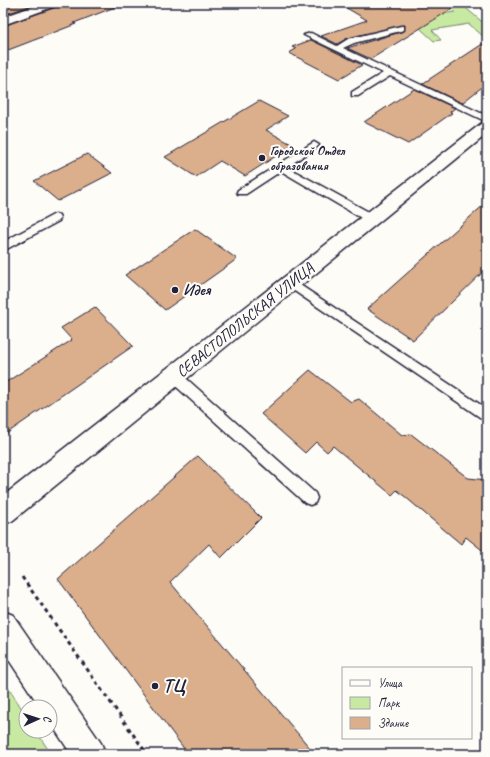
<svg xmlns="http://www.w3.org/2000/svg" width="490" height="757" viewBox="0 0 490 757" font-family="Caveat,sans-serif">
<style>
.green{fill:#c8e9a1;stroke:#75866e}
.building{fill:#dbae8c;stroke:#22223b}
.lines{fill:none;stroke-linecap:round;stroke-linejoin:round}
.lane-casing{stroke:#22223b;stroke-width:3}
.street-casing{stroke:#22223b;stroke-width:3}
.secondary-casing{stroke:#22223b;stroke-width:3}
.path{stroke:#22223b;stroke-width:3;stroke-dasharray:4 4;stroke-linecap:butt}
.lane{fill:#fdfcf7;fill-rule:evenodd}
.street{fill:#fdfcf7;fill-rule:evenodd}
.secondary{fill:#fdfcf7;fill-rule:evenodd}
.poi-dot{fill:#22223b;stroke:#fdfcf7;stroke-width:1.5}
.labels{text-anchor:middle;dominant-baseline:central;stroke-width:4;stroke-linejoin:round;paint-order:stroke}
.far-poi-label{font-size:13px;font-weight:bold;fill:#22223b;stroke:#fdfcf7;text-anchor:start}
.poi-label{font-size:16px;font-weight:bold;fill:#22223b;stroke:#fdfcf7;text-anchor:start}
.street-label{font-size:16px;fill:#22223b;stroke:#fdfcf7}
.near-poi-label{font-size:19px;font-weight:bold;fill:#22223b;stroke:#fdfcf7;text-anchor:start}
</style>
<rect width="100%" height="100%" fill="#fdfcf7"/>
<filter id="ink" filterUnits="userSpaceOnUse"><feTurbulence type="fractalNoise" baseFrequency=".025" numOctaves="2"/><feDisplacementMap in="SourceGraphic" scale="8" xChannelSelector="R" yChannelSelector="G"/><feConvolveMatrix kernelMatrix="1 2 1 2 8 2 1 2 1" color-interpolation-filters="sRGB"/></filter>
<g filter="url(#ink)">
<path class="green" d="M 446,3 L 460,3 L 487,26 L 487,36 L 484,37 L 469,24 L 432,30 L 441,40 L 434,41 L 400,10 L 415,18 L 455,12 Z
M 3,680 L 26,715 L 26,731 L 36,731 L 51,754 L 3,754 Z"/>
<path class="building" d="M 3,3 L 38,3 L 3,15 Z
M 62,3 L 119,3 L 120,5 L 74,23 L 76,24 L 3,52 L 3,26 L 59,6 Z
M 338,3 L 461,3 L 371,59 L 347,48 L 404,31 L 405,25 L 348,38 L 337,44 L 321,36 L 367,20 Z
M 311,40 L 362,65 L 339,79 L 289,53 L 296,49 L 292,47 Z
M 487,41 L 487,83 L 462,103 L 422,84 Z
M 414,89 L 455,108 L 450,112 L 452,113 L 408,144 L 364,122 Z
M 259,101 L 288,116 L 266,130 L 293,145 L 245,176 L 220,161 L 196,177 L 165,157 Z
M 87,154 L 112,173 L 58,201 L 34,181 Z
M 487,202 L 487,268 L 413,340 L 367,309 Z
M 195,229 L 237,259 L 165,310 L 125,275 Z
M 95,307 L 133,346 L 3,436 L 3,384 L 72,340 L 61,328 Z
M 310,370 L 351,402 L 359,399 L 402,435 L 411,434 L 468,478 L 487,480 L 487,554 L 466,537 L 461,544 L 397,490 L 392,495 L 333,446 L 327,452 L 316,442 L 305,453 L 261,414 Z
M 198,456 L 261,518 L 221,558 L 209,544 L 170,582 L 315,754 L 188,754 L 58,579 Z"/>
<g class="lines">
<g class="lane-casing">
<path id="lane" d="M 401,26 L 404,26 L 404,30 L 354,43 L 343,48 L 487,116 L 487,122 L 390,76 L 358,96 L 352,96 L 352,92 L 383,73 L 304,35 L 311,33 L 337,46 L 348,39 Z
M 314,142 L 319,145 L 317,147 L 287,167 L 376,216 L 377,219 L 376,222 L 368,222 L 281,171 L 246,194 L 238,194 L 237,192 L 238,190 Z
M 55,214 L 59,215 L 60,218 L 59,221 L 3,251 L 3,242 Z
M 291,279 L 487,409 L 487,422 L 287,286 L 285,283 L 287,280 Z
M 174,371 L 179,372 L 315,493 L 317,498 L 315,503 L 310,505 L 305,503 L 169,380 L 168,376 L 169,372 Z"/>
</g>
<g class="street-casing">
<path id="street" d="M 43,3 L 60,3 L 58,5 L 3,25 L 3,17 Z
M 487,121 L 487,134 L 12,521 L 3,525 L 3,496 L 482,123 Z"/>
</g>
<g class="secondary-casing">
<path id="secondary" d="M 3,611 L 13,615 L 101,743 L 106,754 L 71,754 L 50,722 L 50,707 L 40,707 L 3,651 Z"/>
</g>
<path class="path" d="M 22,577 L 147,754"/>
<use href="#lane" class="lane"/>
<use href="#street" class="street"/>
<use href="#secondary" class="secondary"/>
</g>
</g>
<g class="poi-dot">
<circle cx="262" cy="158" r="4"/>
<circle cx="175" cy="290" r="4"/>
<circle cx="155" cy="686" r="4"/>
</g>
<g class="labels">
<g class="far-poi-label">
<text x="270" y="151">Городской Отдел<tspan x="270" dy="15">образования</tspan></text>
</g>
<g class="poi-label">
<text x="183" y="290">Идея</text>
</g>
<g class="street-label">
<text transform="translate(245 320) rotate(-39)">СЕВАСТОПОЛЬСКАЯ УЛИЦА</text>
</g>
<g class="near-poi-label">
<text x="163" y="686">ТЦ</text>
</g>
</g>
<rect width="490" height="757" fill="none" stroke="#fdfcf7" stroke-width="16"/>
<rect x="8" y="8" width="474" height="741" fill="none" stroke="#22223b" stroke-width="1.5" filter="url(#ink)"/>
<rect x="342" y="667" width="130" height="72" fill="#fdfcf7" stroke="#a5a5ac"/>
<rect x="350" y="680" width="20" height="6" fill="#fdfcf7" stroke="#a5a5ac"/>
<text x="378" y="687" font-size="12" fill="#22223b">Улица</text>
<rect x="350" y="697" width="20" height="12" fill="#c8e9a1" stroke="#a5a5ac"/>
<text x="378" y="707" font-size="12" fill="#22223b">Парк</text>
<rect x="350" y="717" width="20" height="12" fill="#dbae8c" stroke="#a5a5ac"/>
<text x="378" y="727" font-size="12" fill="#22223b">Здание</text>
<g transform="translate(38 719) rotate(87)"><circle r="19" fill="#fdfcf7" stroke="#a5a5ac"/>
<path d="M0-3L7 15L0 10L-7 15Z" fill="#22223b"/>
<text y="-6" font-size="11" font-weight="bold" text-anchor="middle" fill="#22223b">С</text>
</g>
</svg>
